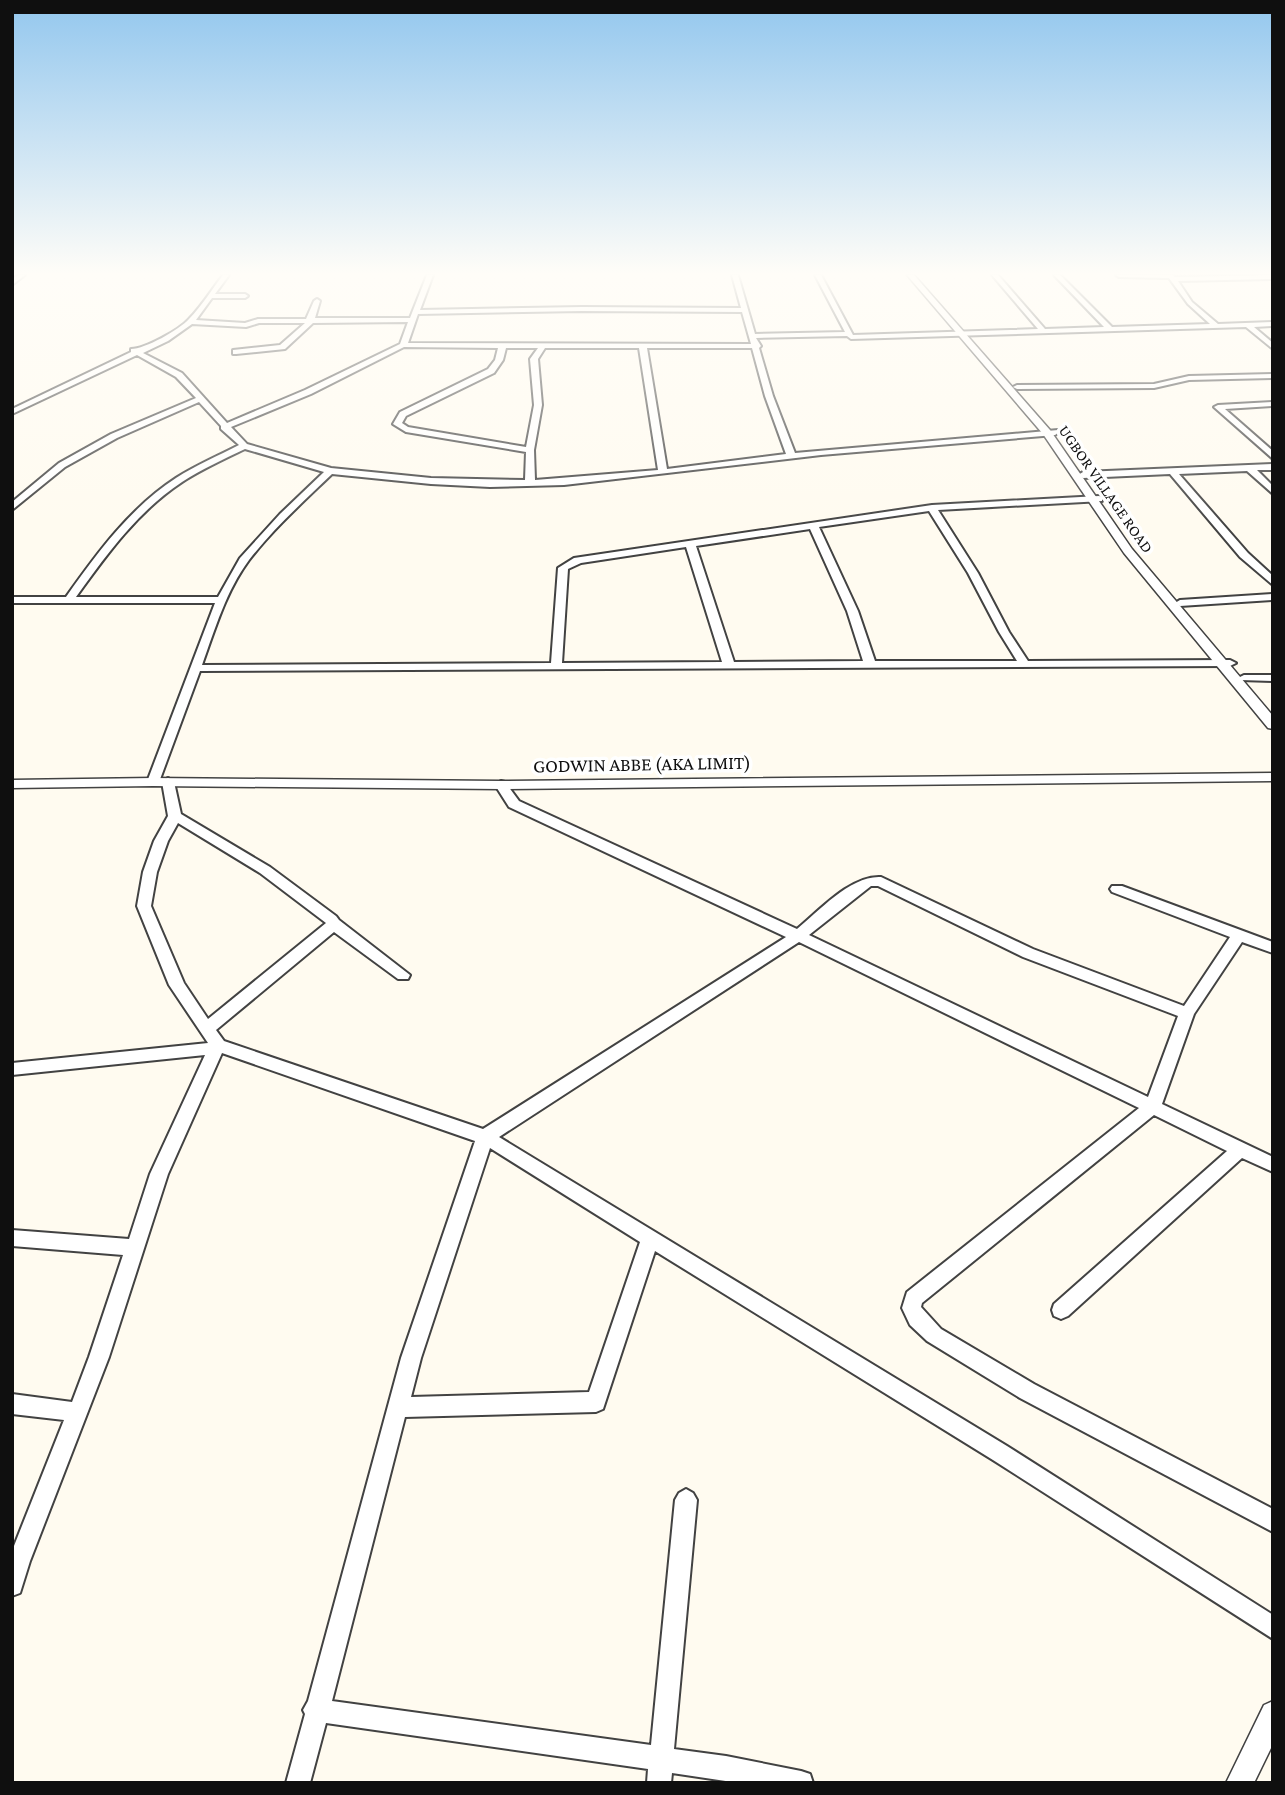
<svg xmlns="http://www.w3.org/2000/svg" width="1285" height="1795" viewBox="0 0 1285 1795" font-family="'Crimson Pro',serif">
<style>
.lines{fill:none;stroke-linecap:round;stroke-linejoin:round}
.minor-casing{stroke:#424242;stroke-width:4}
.tertiary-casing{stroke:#424242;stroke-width:3}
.minor{fill:#fff;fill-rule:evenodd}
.tertiary{fill:#fff;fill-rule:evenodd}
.labels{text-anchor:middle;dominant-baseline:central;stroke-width:7;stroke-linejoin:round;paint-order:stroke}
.far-street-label{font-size:16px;fill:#0f0f0f;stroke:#fff}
.street-label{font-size:19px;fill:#0f0f0f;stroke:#fff}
</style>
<rect width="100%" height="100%" fill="#fffbf0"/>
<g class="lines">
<g class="minor-casing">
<path id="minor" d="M 18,275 L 25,275 L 12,285 L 12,279 Z
M 223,275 L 229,275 L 215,294 L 245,294 L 248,296 L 245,298 L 212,298 L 196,320 L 245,323 L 258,319 L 306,319 L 314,301 L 317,299 L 320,301 L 315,318 L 410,318 L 427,275 L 433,275 L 420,310 L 582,307 L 741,308 L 732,275 L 738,275 L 755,334 L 845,332 L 815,275 L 821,275 L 853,335 L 1038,329 L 992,275 L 998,275 L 1045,329 L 1104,327 L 1054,275 L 1060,275 L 1112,327 L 1210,324 L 1188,304 L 1169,278 L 1119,277 L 1116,275 L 1173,275 L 1175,277 L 1273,275 L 1273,279 L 1178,281 L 1192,302 L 1218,324 L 1273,322 L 1273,326 L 1254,327 L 1273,343 L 1273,349 L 1246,327 L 851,339 L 847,336 L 756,338 L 761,346 L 759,348 L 773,396 L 795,453 L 1058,430 L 1059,432 L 1055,435 L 821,455 L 564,485 L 490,487 L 431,484 L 332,474 C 304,501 273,529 249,560 C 226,591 215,629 202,665 L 551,663 L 558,568 L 574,558 L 932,505 L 1099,496 L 1102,497 L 1102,501 L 938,510 L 978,573 L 1009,632 L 1028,661 L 1230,660 L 1236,663 L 1230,666 L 200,671 L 159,782 L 157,785 L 149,785 L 147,782 L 215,603 L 12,603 L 12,597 L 66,597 C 97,553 130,508 176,478 C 196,465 218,456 239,445 L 221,429 L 221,426 L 199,402 L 117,438 L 65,467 L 12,510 L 12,502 L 59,463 L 111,434 L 196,398 L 176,377 L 137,355 L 12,414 L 12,409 L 131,352 L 131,349 C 145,349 179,330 189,319 C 202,306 212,289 223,275 ZM 582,311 L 742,312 L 751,344 L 408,343 L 418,314 ZM 408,322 L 400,344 L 305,390 L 227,423 L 182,373 L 143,353 L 168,341 L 192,324 L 246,327 L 259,323 L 305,323 L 280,345 L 233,350 L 233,354 L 236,354 L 285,349 L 313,323 ZM 404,347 L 498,348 L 495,360 L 488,369 L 400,412 L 393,424 L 406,432 L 526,452 L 525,480 L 431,478 L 331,468 L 247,444 L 231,427 L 311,394 ZM 506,348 L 538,348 L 530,359 L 534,405 L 526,447 L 408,427 L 402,423 L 406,416 L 494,373 L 503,360 ZM 545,348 L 639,348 L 658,470 L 535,480 L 534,450 L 542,405 L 538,359 ZM 647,348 L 752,348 L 765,396 L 786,454 L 667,469 ZM 245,449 L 324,472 L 280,514 L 240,558 L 218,597 L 76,597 C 107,554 138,511 182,482 C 202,469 224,459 245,449 ZM 929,511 L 968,573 L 999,632 L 1017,661 L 875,661 L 858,611 L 819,527 ZM 810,529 L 847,611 L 863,661 L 734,662 L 696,546 ZM 686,547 L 722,662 L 562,663 L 568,569 L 581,563 Z
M 1273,374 L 1273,378 L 1189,380 L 1154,388 L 1017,389 L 1013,387 L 1017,385 L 1154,384 L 1189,376 Z
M 1273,402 L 1273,406 L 1225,409 L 1273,451 L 1273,459 L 1214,407 L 1218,405 Z
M 1273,464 L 1273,470 L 1257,470 L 1273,486 L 1273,494 L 1247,471 L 1179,474 L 1248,553 L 1273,576 L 1273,585 L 1240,557 L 1170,474 L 1083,478 L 1078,475 L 1083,472 Z
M 1273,594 L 1273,600 L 1180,606 L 1175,603 L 1180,600 Z
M 1244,675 L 1273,675 L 1273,681 L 1240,680 L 1238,678 Z
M 168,778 L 174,782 L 181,814 L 270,867 L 336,916 L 339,920 L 410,975 L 408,979 L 398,979 L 334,932 L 216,1030 L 224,1041 L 483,1129 L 786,937 L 509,807 L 495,785 L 501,781 L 505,782 L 519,801 L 797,929 C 819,911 851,875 881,877 L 1033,949 L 1184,1006 L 1230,937 L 1112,892 L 1110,889 L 1112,886 L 1122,886 L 1273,942 L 1273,953 L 1242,942 L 1194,1014 L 1162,1104 L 1273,1157 L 1273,1172 L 1242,1158 L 1068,1316 L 1061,1319 L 1054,1316 L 1052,1310 L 1054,1304 L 1227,1151 L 1154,1115 L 922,1303 L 921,1307 L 941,1329 L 1034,1384 L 1273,1509 L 1273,1532 L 1020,1398 L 927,1341 L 910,1325 L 902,1308 L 907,1292 L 1139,1108 L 799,942 L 499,1137 L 1007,1446 L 1273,1615 L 1273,1639 L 993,1460 L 655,1251 L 603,1409 L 596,1412 L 405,1417 L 332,1701 L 651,1745 L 675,1500 L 679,1493 L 686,1489 L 693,1493 L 697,1500 L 674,1749 L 726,1756 L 801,1771 L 810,1774 L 813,1783 L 739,1783 L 672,1773 L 671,1783 L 647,1783 L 648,1769 L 326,1723 L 310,1783 L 286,1783 L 305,1714 L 303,1710 L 308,1701 L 401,1358 L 475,1141 L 222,1053 L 168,1174 L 109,1357 L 30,1561 L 20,1593 L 12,1596 L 12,1551 L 64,1420 L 12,1414 L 12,1394 L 72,1402 L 89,1357 L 123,1255 L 12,1246 L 12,1230 L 129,1239 L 150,1174 L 205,1055 L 12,1075 L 12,1063 L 208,1043 L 169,985 L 137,906 L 143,872 L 154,841 L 168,816 L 162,782 ZM 178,823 L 260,873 L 326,923 L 208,1019 L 184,983 L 151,906 L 157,872 L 168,841 ZM 871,886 L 878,886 L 1023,957 L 1178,1016 L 1148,1097 L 809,935 ZM 490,1148 L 640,1242 L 589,1392 L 411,1397 L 421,1358 Z"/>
</g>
<g class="tertiary-casing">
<path id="tertiary" d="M 907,275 L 914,275 L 1050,430 L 1132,549 L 1273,716 L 1273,729 L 1268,728 L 1124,553 L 1043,434 Z
M 1273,773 L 1273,781 L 501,789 L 153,786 L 12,788 L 12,780 L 153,778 L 501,781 Z
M 1273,1701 L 1273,1744 L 1254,1783 L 1226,1783 L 1264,1705 Z"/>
</g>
<use href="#minor" class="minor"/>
<use href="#tertiary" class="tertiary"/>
</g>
<linearGradient id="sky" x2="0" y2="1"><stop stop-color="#93c7ee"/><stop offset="0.52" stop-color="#fffdf8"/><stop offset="1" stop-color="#fffdf8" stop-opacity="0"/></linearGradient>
<rect width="1285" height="526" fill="url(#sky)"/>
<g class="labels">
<g class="far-street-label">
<text transform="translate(1106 489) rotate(55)">UGBOR VILLAGE ROAD</text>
</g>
<g class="street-label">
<text transform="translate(642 764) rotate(-1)">GODWIN ABBE (AKA LIMIT)</text>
</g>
</g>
<rect width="1285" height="1795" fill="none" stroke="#0f0f0f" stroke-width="28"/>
</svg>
